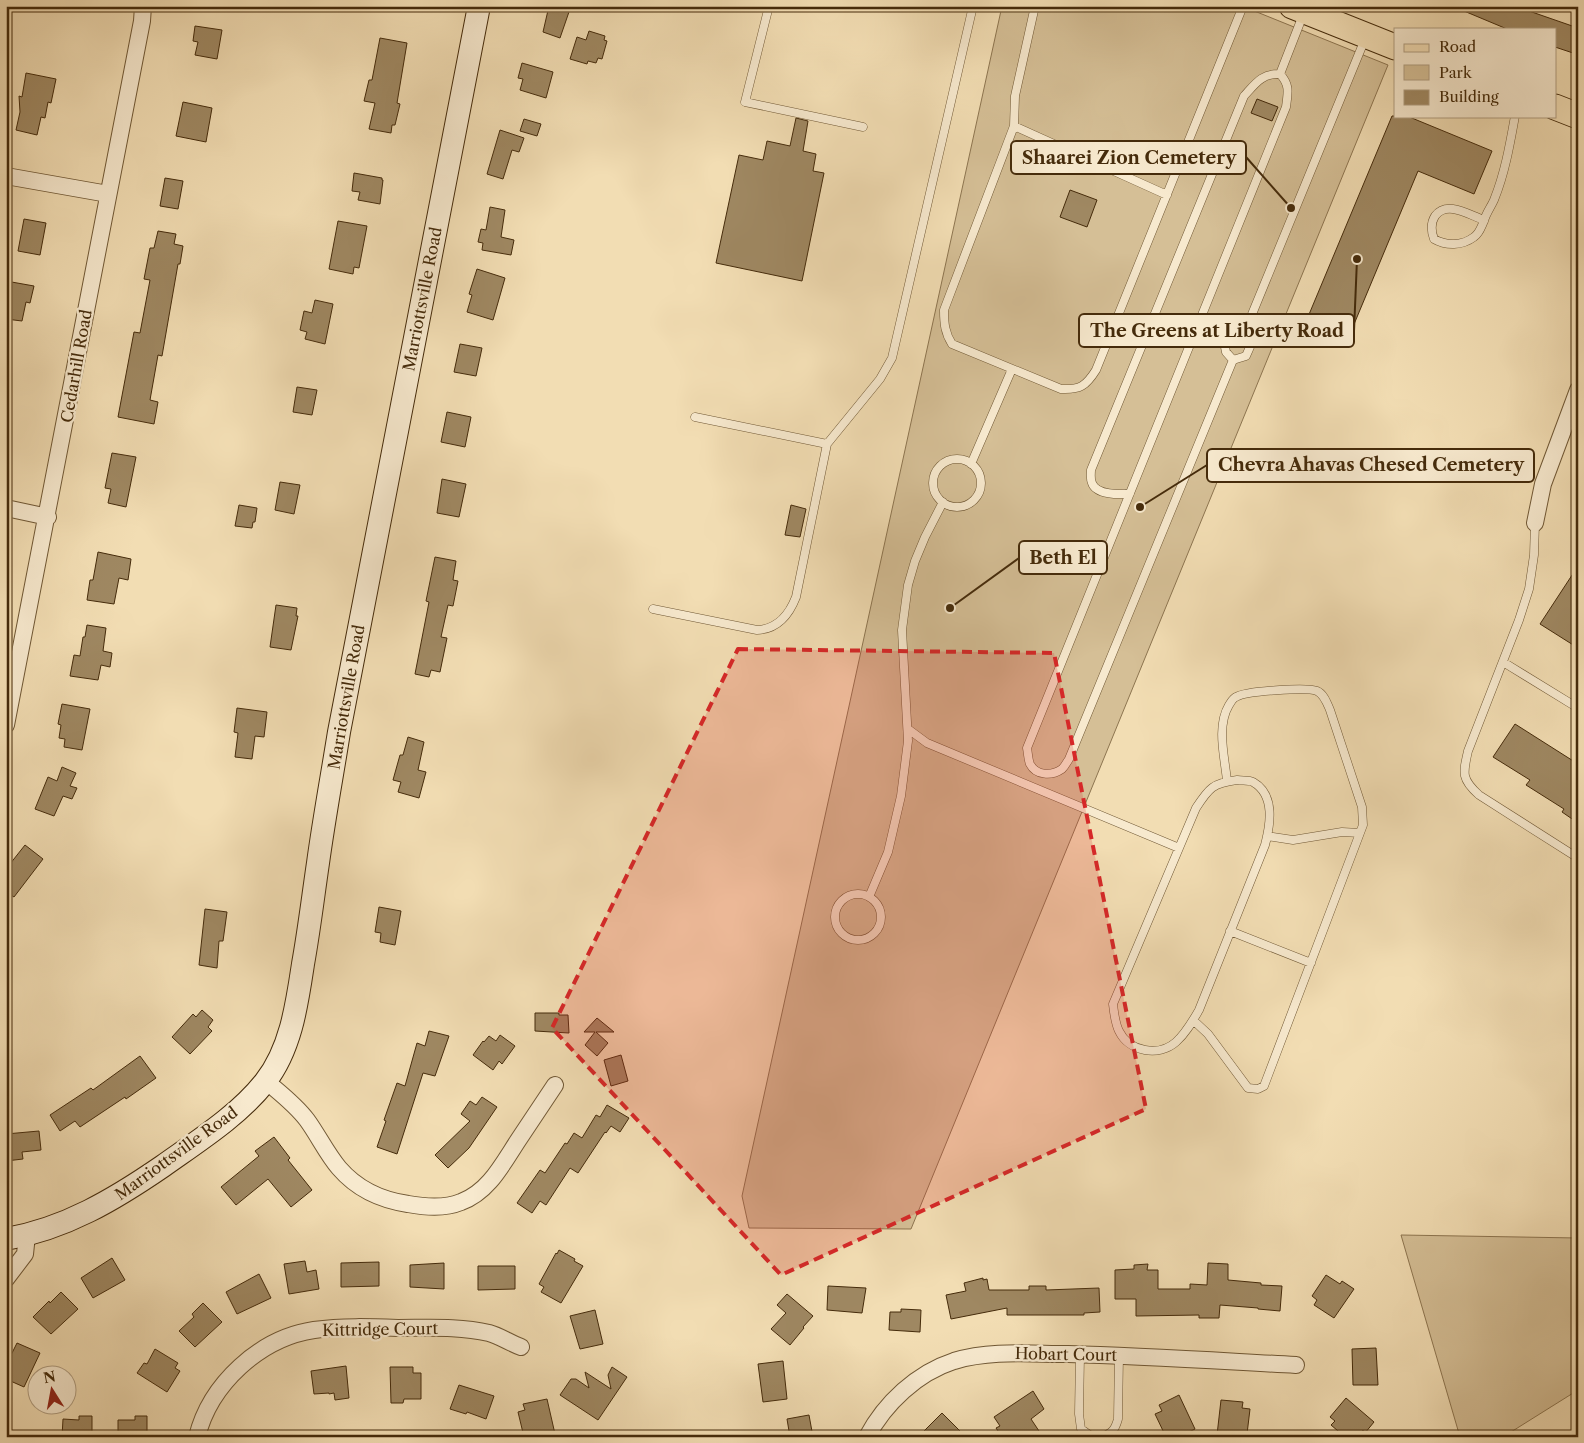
<svg xmlns="http://www.w3.org/2000/svg" width="1584" height="1443" viewBox="0 0 1584 1443" font-family="'Libre Caslon Text',serif">
<style>
.green{fill:#d5bf96;stroke:#8d7550}
.building{fill:#9f8862;stroke:#452b0b}
.lines{fill:none;stroke-linecap:round;stroke-linejoin:round}
.lane-casing{stroke:#705835;stroke-width:9}
.street-casing{stroke:#705835;stroke-width:18}
.secondary-casing{stroke:#452b0b;stroke-width:24}
.primary-casing{stroke:#452b0b;stroke-width:27}
.lane{stroke:#f7e9ce;stroke-width:8}
.street{stroke:#f7e9ce;stroke-width:16}
.secondary{stroke:#f7e9ce;stroke-width:22}
.primary{stroke:#f2ddb3;stroke-width:25}
.marked{fill:#d62828;fill-opacity:0.2;stroke:#d62828;stroke-width:4;stroke-dasharray:10 6;stroke-linejoin:round}
.labels{text-anchor:middle;dominant-baseline:central;stroke-width:4.5;stroke-linejoin:round;paint-order:stroke}
.street-label{font-size:16px;fill:#452b0b;stroke:#f7e9ce}
.leader{fill:none;stroke:#452b0b;stroke-width:2}
.callout-dot{fill:#452b0b;stroke:#f7e9ce;stroke-width:2}
.callout{fill:#f7e9ce;stroke:#452b0b;stroke-width:2}
.callout-label{font-size:18px;text-anchor:middle;font-weight:bold;fill:#452b0b}
</style>
<rect width="100%" height="100%" fill="#f2ddb3"/>
<filter id="stains"><feTurbulence type="fractalNoise" baseFrequency=".004" numOctaves="4"/><feColorMatrix values="0 0 0 0 .2 0 0 0 0 .09 0 0 0 0 .02 0 0 0 .5 -.17"/></filter>
<radialGradient id="worn" r=".72"><stop offset=".6" stop-color="#630" stop-opacity="0"/><stop offset="1" stop-color="#630" stop-opacity=".3"/></radialGradient>
<path class="green" d="M 1002,6 L 1242,6 L 1388,65 L 911,1229 L 749,1228 L 742,1196 Z
M 1401,1235 L 1578,1238 L 1578,1390 L 1503,1437 L 1460,1437 Z"/>
<path class="building" d="M 549,6 L 571,6 L 560,38 L 543,32 Z
M 1452,6 L 1531,6 L 1529,11 L 1578,28 L 1578,39 L 1573,53 L 1555,47 L 1555,29 L 1507,29 Z
M 195,26 L 222,30 L 217,59 L 195,55 L 198,42 L 193,41 Z
M 589,31 L 605,36 L 604,40 L 607,41 L 602,59 L 598,58 L 596,63 L 588,61 L 587,64 L 570,59 L 577,37 L 586,40 Z
M 380,38 L 407,43 L 397,103 L 400,104 L 395,125 L 392,125 L 391,133 L 369,129 L 375,103 L 364,101 L 369,80 L 372,80 Z
M 522,63 L 553,72 L 546,98 L 520,90 L 523,79 L 518,78 Z
M 26,73 L 56,79 L 51,103 L 48,102 L 45,118 L 41,117 L 37,135 L 16,130 L 20,112 L 19,96 L 22,97 Z
M 1257,99 L 1278,107 L 1272,121 L 1251,113 Z
M 183,102 L 212,108 L 206,142 L 176,136 Z
M 1392,116 L 1407,116 L 1492,151 L 1474,194 L 1418,171 L 1347,341 L 1305,324 Z
M 796,118 L 808,121 L 803,151 L 816,154 L 813,171 L 824,173 L 802,281 L 716,263 L 739,155 L 763,160 L 767,141 L 790,146 Z
M 524,119 L 541,124 L 537,136 L 520,131 Z
M 500,130 L 524,138 L 519,152 L 512,150 L 503,179 L 487,174 Z
M 354,173 L 382,178 L 382,180 L 383,180 L 380,204 L 358,200 L 360,192 L 352,191 Z
M 165,178 L 183,181 L 178,209 L 160,206 Z
M 1070,190 L 1097,200 L 1087,227 L 1060,217 Z
M 490,207 L 505,210 L 501,237 L 514,240 L 511,255 L 482,250 L 483,243 L 478,242 L 481,229 L 486,230 Z
M 24,219 L 46,223 L 40,255 L 18,251 Z
M 338,221 L 367,226 L 359,268 L 354,267 L 353,274 L 329,269 Z
M 158,231 L 176,234 L 174,244 L 183,246 L 180,264 L 178,264 L 162,356 L 158,355 L 150,400 L 158,402 L 154,424 L 118,417 L 134,332 L 140,333 L 150,280 L 144,279 L 150,248 L 154,248 Z
M 477,269 L 505,278 L 493,320 L 467,312 L 472,295 L 469,294 Z
M 6,281 L 34,286 L 30,303 L 26,302 L 22,321 L 6,319 Z
M 315,300 L 333,304 L 325,344 L 305,339 L 307,332 L 300,330 L 304,311 L 312,313 Z
M 460,344 L 482,348 L 476,376 L 454,372 Z
M 297,387 L 317,390 L 312,415 L 293,412 Z
M 447,412 L 471,417 L 465,447 L 441,442 Z
M 112,453 L 136,457 L 126,507 L 108,503 L 111,489 L 105,488 Z
M 442,479 L 466,484 L 459,517 L 437,513 Z
M 280,482 L 300,485 L 294,514 L 275,510 Z
M 239,505 L 257,508 L 255,522 L 253,522 L 252,528 L 235,526 Z
M 791,505 L 806,509 L 800,537 L 785,535 Z
M 98,552 L 131,559 L 128,580 L 119,578 L 114,604 L 87,600 L 90,580 L 93,580 Z
M 435,557 L 456,561 L 453,580 L 458,581 L 453,606 L 448,605 L 441,637 L 447,638 L 440,672 L 431,670 L 429,677 L 415,674 L 429,602 L 426,601 Z
M 1578,566 L 1578,648 L 1540,624 Z
M 276,605 L 297,608 L 296,616 L 298,616 L 291,650 L 270,647 Z
M 87,625 L 106,628 L 103,651 L 112,653 L 110,667 L 101,665 L 98,680 L 70,676 L 74,655 L 80,656 L 83,637 L 85,637 Z
M 62,704 L 90,709 L 82,750 L 64,747 L 65,739 L 59,738 L 61,725 L 58,724 Z
M 237,708 L 267,712 L 264,737 L 255,736 L 252,759 L 235,757 L 238,733 L 234,732 Z
M 1515,724 L 1578,764 L 1578,823 L 1562,812 L 1564,809 L 1526,785 L 1530,780 L 1493,757 Z
M 408,737 L 424,742 L 418,770 L 426,772 L 419,798 L 398,792 L 401,782 L 393,780 L 400,755 L 403,755 Z
M 62,767 L 76,773 L 70,786 L 77,788 L 72,799 L 63,796 L 54,816 L 35,809 L 48,777 L 57,781 Z
M 25,845 L 43,859 L 14,897 L 6,892 L 6,869 Z
M 379,907 L 401,911 L 395,945 L 380,942 L 381,933 L 375,932 Z
M 205,909 L 227,912 L 223,941 L 219,941 L 217,968 L 199,965 Z
M 202,1010 L 213,1020 L 208,1027 L 212,1031 L 190,1054 L 172,1037 L 193,1014 L 196,1017 Z
M 535,1013 L 559,1013 L 559,1015 L 568,1015 L 569,1033 L 535,1031 Z
M 597,1018 L 614,1032 L 596,1032 L 608,1043 L 597,1056 L 585,1045 L 595,1032 L 584,1032 Z
M 429,1031 L 449,1036 L 435,1076 L 423,1073 L 397,1154 L 377,1147 L 386,1121 L 384,1120 L 397,1083 L 405,1086 L 417,1043 L 425,1046 Z
M 500,1035 L 515,1046 L 502,1064 L 499,1061 L 493,1070 L 473,1055 L 483,1041 L 484,1042 L 489,1036 L 496,1041 Z
M 621,1055 L 628,1081 L 611,1086 L 604,1060 Z
M 140,1056 L 156,1078 L 126,1099 L 125,1097 L 80,1127 L 75,1121 L 60,1131 L 50,1115 L 91,1088 L 93,1090 Z
M 482,1097 L 497,1107 L 469,1148 L 448,1168 L 435,1155 L 470,1121 L 461,1114 L 470,1101 L 476,1105 Z
M 607,1105 L 629,1118 L 620,1132 L 611,1126 L 606,1133 L 605,1132 L 578,1173 L 570,1168 L 546,1205 L 540,1201 L 532,1213 L 517,1203 L 540,1170 L 545,1173 L 565,1143 L 567,1144 L 574,1133 L 582,1138 L 596,1115 L 600,1117 Z
M 39,1131 L 41,1150 L 22,1152 L 23,1159 L 6,1161 L 6,1134 Z
M 274,1137 L 290,1158 L 288,1160 L 312,1190 L 291,1207 L 268,1179 L 236,1205 L 221,1187 L 259,1156 L 255,1151 Z
M 559,1250 L 575,1259 L 574,1261 L 583,1266 L 561,1303 L 541,1292 L 544,1287 L 539,1284 L 556,1253 L 557,1254 Z
M 112,1258 L 125,1280 L 93,1298 L 81,1278 Z
M 305,1261 L 307,1272 L 316,1270 L 319,1289 L 289,1294 L 284,1264 Z
M 379,1262 L 379,1286 L 341,1287 L 341,1263 Z
M 444,1263 L 444,1289 L 410,1287 L 410,1265 Z
M 1208,1263 L 1228,1264 L 1228,1280 L 1261,1283 L 1261,1285 L 1282,1286 L 1280,1311 L 1258,1309 L 1258,1308 L 1220,1305 L 1219,1318 L 1199,1318 L 1199,1315 L 1136,1316 L 1136,1299 L 1115,1299 L 1115,1270 L 1134,1269 L 1134,1265 L 1148,1264 L 1147,1270 L 1158,1270 L 1158,1289 L 1190,1289 L 1190,1284 L 1207,1285 Z
M 478,1266 L 515,1266 L 515,1289 L 478,1290 Z
M 259,1274 L 271,1298 L 237,1314 L 226,1292 Z
M 1326,1275 L 1340,1284 L 1342,1281 L 1354,1289 L 1334,1318 L 1314,1305 L 1317,1300 L 1312,1296 Z
M 983,1278 L 983,1280 L 987,1279 L 989,1290 L 1029,1290 L 1029,1286 L 1046,1286 L 1046,1290 L 1099,1288 L 1100,1312 L 1084,1313 L 1084,1315 L 1007,1315 L 1007,1308 L 951,1319 L 946,1295 L 966,1291 L 964,1283 Z
M 828,1286 L 866,1288 L 862,1313 L 827,1310 Z
M 61,1292 L 78,1309 L 51,1334 L 33,1317 L 49,1301 L 50,1303 Z
M 787,1294 L 813,1316 L 803,1327 L 804,1328 L 790,1345 L 771,1329 L 786,1313 L 777,1305 Z
M 203,1303 L 222,1322 L 195,1347 L 179,1331 L 194,1317 L 192,1314 Z
M 901,1309 L 921,1310 L 920,1332 L 889,1330 L 890,1312 L 901,1312 Z
M 595,1310 L 603,1344 L 580,1349 L 570,1316 Z
M 17,1343 L 40,1353 L 24,1387 L 6,1379 L 6,1365 Z
M 1376,1348 L 1378,1385 L 1353,1385 L 1352,1349 Z
M 155,1349 L 178,1363 L 175,1368 L 180,1371 L 167,1392 L 137,1373 L 144,1363 L 147,1364 Z
M 783,1361 L 787,1399 L 763,1402 L 758,1364 Z
M 346,1366 L 349,1398 L 335,1400 L 334,1393 L 329,1394 L 329,1393 L 314,1394 L 311,1371 Z
M 390,1367 L 413,1367 L 413,1373 L 421,1373 L 421,1399 L 404,1399 L 403,1403 L 391,1403 Z
M 612,1367 L 627,1377 L 598,1420 L 560,1395 L 571,1379 L 576,1379 L 589,1388 L 585,1372 L 611,1389 L 608,1375 Z
M 459,1385 L 494,1396 L 486,1419 L 467,1412 L 466,1414 L 450,1409 Z
M 1033,1391 L 1044,1409 L 1031,1419 L 1043,1437 L 1002,1437 L 996,1428 L 1000,1426 L 994,1417 Z
M 1179,1395 L 1195,1429 L 1183,1435 L 1181,1432 L 1170,1437 L 1166,1437 L 1155,1414 L 1162,1411 L 1159,1405 Z
M 1346,1398 L 1374,1422 L 1365,1433 L 1363,1430 L 1357,1437 L 1345,1437 L 1331,1425 L 1335,1421 L 1330,1417 Z
M 547,1399 L 555,1434 L 541,1437 L 540,1433 L 524,1437 L 518,1412 L 525,1410 L 523,1404 Z
M 1221,1400 L 1243,1402 L 1242,1408 L 1250,1409 L 1247,1434 L 1229,1432 L 1229,1437 L 1217,1435 Z
M 942,1413 L 960,1431 L 954,1437 L 918,1437 Z
M 809,1415 L 813,1437 L 790,1437 L 787,1419 Z
M 79,1416 L 92,1416 L 92,1437 L 62,1437 L 63,1419 L 79,1420 Z
M 135,1416 L 147,1416 L 147,1437 L 118,1437 L 118,1420 L 135,1420 Z"/>
<g class="lines">
<g class="lane-casing">
<path id="lane" d="M 769,6 L 745,102 L 863,127
M 1035,6 L 1015,96 L 1014,126 L 944,310 C 944,324 945,333 952,344 L 1061,389 C 1080,390 1086,386 1096,370 L 1243,6
M 1280,74 L 1303,15
M 1014,126 L 1167,195
M 1484,220 C 1469,215 1447,200 1435,216 C 1430,224 1431,231 1434,239 C 1446,246 1462,246 1474,237 C 1480,233 1481,227 1484,221 C 1486,213 1491,207 1494,200 C 1505,173 1510,144 1515,116
M 1248,324 L 1365,39
M 1233,360 L 1226,352 L 1224,342 L 1229,330 L 1235,325 L 1248,324
M 1233,360 L 1246,356 C 1252,342 1256,338 1248,324
M 695,417 L 827,444
M933 483a24 24 0 1 1 48 0a24 24 0 1 1-48 0Z
M 971,464 L 1012,369
M 1130,493 C 1120,495 1096,495 1092,483 C 1090,479 1091,473 1091,470 L 1244,96 C 1255,84 1262,73 1280,74 C 1290,85 1288,92 1286,107 L 1027,748 C 1028,753 1028,759 1030,764 C 1036,776 1052,776 1062,769 C 1065,766 1067,762 1069,759 L 1233,360
M 1535,523 L 1534,555 L 1529,589 L 1519,620 L 1468,751 C 1463,773 1461,779 1479,795 L 1578,858
M 653,609 L 757,630 C 778,629 789,615 796,597 L 827,444 L 880,379 L 892,358 L 973,6
M 1503,662 L 1578,708
M 908,729 L 927,743 L 1179,848
M 1237,780 C 1242,781 1249,780 1253,782 C 1276,795 1270,826 1265,845 L 1199,1010 C 1192,1022 1186,1033 1176,1042 C 1159,1057 1129,1052 1119,1031 C 1115,1023 1114,1013 1113,1004 L 1196,808 C 1209,788 1213,783 1237,780 Z
M 1267,836 L 1293,840 L 1342,832 L 1360,833
M835 917a23 23 0 1 1 46 0a23 23 0 1 1-46 0Z
M 869,897 L 888,852 L 901,796 L 908,741 L 902,630 L 908,585 L 915,561 L 925,537 L 943,502
M 1230,931 L 1311,963
M 1193,1020 L 1208,1034 L 1248,1088 L 1258,1089 L 1264,1086 L 1363,825 L 1362,807 L 1330,710 C 1327,703 1324,694 1317,691 C 1307,687 1246,691 1236,697 C 1233,698 1231,702 1229,705 C 1216,727 1225,758 1227,781
M 1080,1355 L 1079,1414 L 1081,1429 L 1091,1436 L 1095,1437
M 1102,1437 C 1112,1433 1115,1430 1118,1419 L 1119,1355"/>
</g>
<g class="street-casing">
<path id="street" d="M 6,176 L 108,194
M 6,508 L 48,517
M 1535,523 L 1543,484 L 1578,390
M 6,725 C 53,491 95,255 142,21 L 143,6
M 266,1081 C 280,1093 296,1105 307,1120 C 318,1135 327,1154 339,1168 C 357,1189 381,1200 408,1204 C 425,1207 444,1209 461,1202 C 489,1192 503,1163 519,1139 C 531,1121 543,1103 555,1085
M 6,1279 L 25,1254 L 27,1235
M 197,1437 C 210,1384 260,1338 314,1330 C 342,1326 370,1327 398,1328 C 428,1328 460,1326 489,1333 C 500,1336 510,1343 521,1347
M 867,1437 C 885,1403 917,1373 954,1361 C 991,1350 1030,1354 1068,1354 C 1144,1356 1220,1361 1296,1365"/>
</g>
<g class="secondary-casing">
<path id="secondary" d="M 6,1239 C 65,1229 115,1199 163,1166 C 198,1141 238,1116 265,1082 C 291,1049 297,1004 303,964 C 309,931 313,897 318,863 C 324,819 332,776 339,732 L 479,6"/>
</g>
<g class="primary-casing">
<path id="primary" d="M 1292,6 L 1395,47
M 1555,107 L 1578,116"/>
</g>
<use href="#lane" class="lane"/>
<use href="#street" class="street"/>
<use href="#secondary" class="secondary"/>
<use href="#primary" class="primary"/>
</g>
<path class="marked" d="M 738,649 L 1054,653 L 1146,1109 L 781,1275 L 552,1028 Z"/>
<g class="labels">
<g class="street-label">
<text transform="translate(422 299) rotate(-79)">Marriottsville Road</text>
<text transform="translate(76 366) rotate(-80)">Cedarhill Road</text>
<text transform="translate(346 697) rotate(-80)">Marriottsville Road</text>
<text transform="translate(176 1153) rotate(-36)">Marriottsville Road</text>
<text transform="translate(380 1329) rotate(-1)">Kittridge Court</text>
<text transform="translate(1066 1354) rotate(1)">Hobart Court</text>
</g>
</g>
<path class="leader" d="M1291 208L1246 157M1357 259L1354 331M1140 507L1207 465M950 608L1019 558"/>
<g class="callout-dot">
<circle cx="1291" cy="208" r="5"/>
<circle cx="1357" cy="259" r="5"/>
<circle cx="1140" cy="507" r="5"/>
<circle cx="950" cy="608" r="5"/>
</g>
<g class="callout">
<rect x="1011" y="141" width="235" height="33" rx="5"/>
<rect x="1079" y="314" width="275" height="33" rx="5"/>
<rect x="1207" y="449" width="327" height="33" rx="5"/>
<rect x="1019" y="541" width="88" height="33" rx="5"/>
</g>
<g class="callout-label">
<text x="1129" y="164">Shaarei Zion Cemetery</text>
<text x="1217" y="337">The Greens at Liberty Road</text>
<text x="1371" y="471">Chevra Ahavas Chesed Cemetery</text>
<text x="1063" y="564">Beth El</text>
</g>
<rect width="1584" height="1443" fill="none" stroke="#f2ddb3" stroke-width="25"/>
<rect x="8" y="8" width="1569" height="1428" fill="none" stroke="#452b0b" stroke-width="2.5"/>
<rect x="12" y="12" width="1559" height="1418" fill="none" stroke="#452b0b"/>
<rect x="1394" y="28" width="162" height="90" fill="#f7e9ce" stroke="#b09d80"/>
<rect x="1404" y="44" width="25" height="8" fill="#f2ddb3" stroke="#b09d80"/>
<text x="1439" y="52" font-size="15" fill="#452b0b">Road</text>
<rect x="1404" y="65" width="25" height="15" fill="#d5bf96" stroke="#b09d80"/>
<text x="1439" y="78" font-size="15" fill="#452b0b">Park</text>
<rect x="1404" y="90" width="25" height="15" fill="#9f8862" stroke="#b09d80"/>
<text x="1439" y="102" font-size="15" fill="#452b0b">Building</text>
<g transform="translate(52 1390) rotate(349)"><circle r="24" fill="#f7e9ce" stroke="#b09d80"/>
<path d="M0-4L9 19L0 12L-9 19Z" fill="#8f2418"/>
<text y="-8" font-size="14" font-weight="bold" text-anchor="middle" fill="#452b0b">N</text>
</g>
<rect width="100%" height="100%" filter="url(#stains)"/>
<rect width="100%" height="100%" fill="url(#worn)"/>
</svg>
